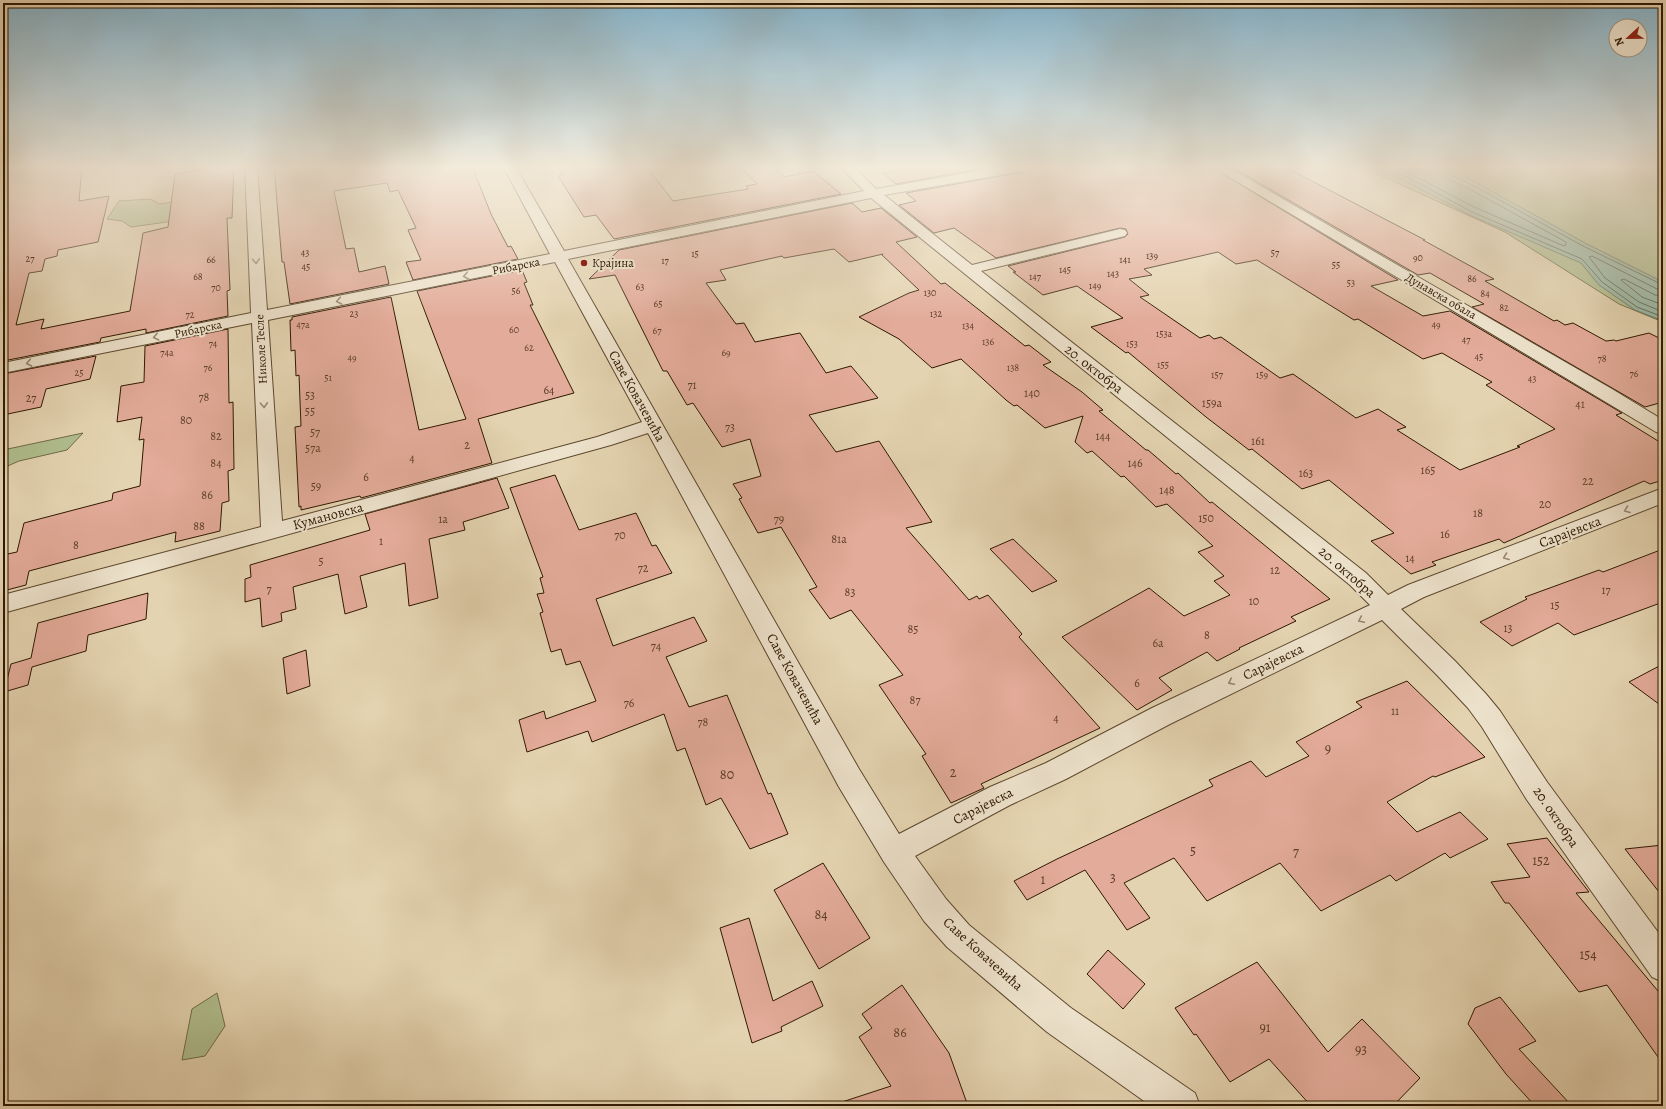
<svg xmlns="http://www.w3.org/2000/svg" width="1666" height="1109" viewBox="0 0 1666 1109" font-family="Alegreya,serif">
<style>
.green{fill:#b0be8e;stroke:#706b48}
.water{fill:#97b9a6;stroke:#6d7964}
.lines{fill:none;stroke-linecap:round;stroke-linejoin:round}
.shore{stroke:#636854;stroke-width:1}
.building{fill:#e3ab99;stroke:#2f1801;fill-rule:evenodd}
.minor-casing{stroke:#5c472d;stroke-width:2}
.minor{fill:#ede2cc;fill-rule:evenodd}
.oneway{stroke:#988771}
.poi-dot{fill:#8f2418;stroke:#ede2cc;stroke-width:1.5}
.labels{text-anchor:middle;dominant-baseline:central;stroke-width:4;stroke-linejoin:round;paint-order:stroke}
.far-number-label{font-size:10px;fill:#5c3d27}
.far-poi-label{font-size:12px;fill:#2f1801;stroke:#ede2cc;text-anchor:start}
.far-street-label{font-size:12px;fill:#2f1801;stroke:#ede2cc}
.number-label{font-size:12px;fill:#5c3d27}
.street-label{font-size:14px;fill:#2f1801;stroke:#ede2cc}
.near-number-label{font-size:14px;fill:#5c3d27}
</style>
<rect width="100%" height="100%" fill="#e4d3b0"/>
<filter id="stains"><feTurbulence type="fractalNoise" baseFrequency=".005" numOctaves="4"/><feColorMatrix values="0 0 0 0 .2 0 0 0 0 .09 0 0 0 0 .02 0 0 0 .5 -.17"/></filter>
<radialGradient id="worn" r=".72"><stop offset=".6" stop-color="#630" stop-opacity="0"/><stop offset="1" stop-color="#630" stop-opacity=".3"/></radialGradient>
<path class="green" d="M 1360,166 L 1663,166 L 1663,322 L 1619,304 L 1505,232 Z
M 216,196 L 174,221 L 131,227 L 122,221 L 107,219 L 119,201 L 151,199 L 159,204 Z
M 83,433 L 67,450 L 19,461 L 3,468 L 3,450 Z
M 217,993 L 225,1026 L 205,1056 L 182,1060 L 192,1009 Z"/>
<path class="water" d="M 1366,166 L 1443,166 L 1477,183 L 1585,243 L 1663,282 L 1663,321 L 1635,310 L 1599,285 L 1581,263 L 1470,215 L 1405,181 Z"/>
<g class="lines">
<path class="shore" d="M 1377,166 L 1407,177 L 1472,212 L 1582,259 L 1602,282 L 1637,307 L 1663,317
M 1392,166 L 1409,173 L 1474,207 L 1564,246 L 1566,245 L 1566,242 L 1473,191 L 1442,176 L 1438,172 L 1437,166
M 1442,166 L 1445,172 L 1476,187 L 1583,246 L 1663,285
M 1663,290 L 1657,289 L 1592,256 L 1589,257 L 1605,278 L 1639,302 L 1663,312
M 1663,296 L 1655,295 L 1624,279 L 1621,280 L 1642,297 L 1663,305"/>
</g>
<path class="building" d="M 3,166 L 82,166 L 79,201 L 109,196 L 98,242 L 58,250 L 57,256 L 45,259 L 42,271 L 29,273 L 16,325 L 44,319 L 41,329 L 130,311 L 143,233 L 168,227 L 175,174 L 210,168 L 210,166 L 234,166 L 232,218 L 227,218 L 230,290 L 227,291 L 228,316 L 146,333 L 146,329 L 101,338 L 100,342 L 3,361 Z
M 274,166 L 472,166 L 491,214 L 508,247 L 511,246 L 518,259 L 413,280 L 406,262 L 421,260 L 408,230 L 416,228 L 398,190 L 390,192 L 387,183 L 334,191 L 346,249 L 354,248 L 359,272 L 385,266 L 389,284 L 290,304 L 284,262 L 282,262 Z
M 557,166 L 646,166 L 673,201 L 748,189 L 746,186 L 757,184 L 738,166 L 773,166 L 784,177 L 813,171 L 841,194 L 614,239 L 596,215 L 584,217 L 558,176 L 563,175 Z
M 920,166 L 995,166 L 896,184 L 883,173 Z
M 1036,166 L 1210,166 L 1398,280 L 1371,286 L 1423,316 L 1450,311 L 1622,413 L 1616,415 L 1663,444 L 1663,480 L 1650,484 L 1644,481 L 1504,543 L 1499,539 L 1432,562 L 1436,565 L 1411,574 L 1371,541 L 1394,533 L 1329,480 L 1302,489 L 1252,449 L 1249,450 L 1206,417 L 1128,352 L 1126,353 L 1091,327 L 1123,318 L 1077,286 L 1043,295 L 1013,272 L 1016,272 L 1008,266 L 1125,237 L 1128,234 L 1126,229 L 1120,228 L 996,258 L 954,228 L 934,233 L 899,205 L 916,201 L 906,193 L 1029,171 ZM 1218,252 L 1236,264 L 1257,260 L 1354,320 L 1358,319 L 1423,359 L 1442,353 L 1492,382 L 1486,385 L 1555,429 L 1517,446 L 1520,447 L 1460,470 L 1397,430 L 1406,427 L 1378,409 L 1356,418 L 1293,374 L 1280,378 L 1221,337 L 1214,339 L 1209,335 L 1200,338 L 1140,297 L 1149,295 L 1129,279 L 1152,275 L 1144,269 Z
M 1230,166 L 1260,166 L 1265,169 L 1283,166 L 1425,240 L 1423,240 L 1494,279 L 1485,281 L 1554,321 L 1557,320 L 1565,325 L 1573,323 L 1606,341 L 1614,340 L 1616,341 L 1649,333 L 1663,340 L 1663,402 L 1645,407 L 1472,307 L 1484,304 L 1430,273 L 1418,275 Z
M 852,203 L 862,212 L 881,208 L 917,237 L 896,242 L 941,284 L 945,283 L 1025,346 L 1029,345 L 1051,362 L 1043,365 L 1082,392 L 1103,410 L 1099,411 L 1146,450 L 1148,450 L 1176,474 L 1178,473 L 1210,503 L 1212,502 L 1330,599 L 1291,617 L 1296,621 L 1239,648 L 1240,649 L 1217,661 L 1207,652 L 1159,678 L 1172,690 L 1137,710 L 1062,637 L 1149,588 L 1184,616 L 1230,595 L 1214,581 L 1224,576 L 1198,552 L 1213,546 L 1167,504 L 1156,507 L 1124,476 L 1121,477 L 1092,451 L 1087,453 L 1075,442 L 1083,416 L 1045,428 L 1017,405 L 1014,406 L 1006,400 L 961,359 L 932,368 L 899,339 L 859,317 L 909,293 L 919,290 L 882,255 L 883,254 L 849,262 L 834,249 L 784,258 L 782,256 L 720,270 L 726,280 L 706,283 L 736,324 L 744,323 L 755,342 L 800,333 L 826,373 L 851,366 L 878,398 L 809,415 L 836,452 L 879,441 L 932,522 L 906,528 L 969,600 L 977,596 L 979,599 L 988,595 L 1022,634 L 1019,637 L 1100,728 L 981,784 L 984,788 L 951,803 L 922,756 L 926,754 L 879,685 L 903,675 L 851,610 L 830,619 L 809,590 L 817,587 L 781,527 L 758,533 L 739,499 L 742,498 L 733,484 L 761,476 L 750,439 L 722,447 L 693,403 L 687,405 L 667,371 L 663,371 L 615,275 L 589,279 L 619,250 Z
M 522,270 L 527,282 L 524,283 L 533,305 L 530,305 L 574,393 L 478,419 L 492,463 L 361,498 L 360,496 L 301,510 L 301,506 L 299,507 L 295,427 L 301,426 L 299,375 L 296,376 L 295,350 L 291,351 L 290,320 L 292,320 L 292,317 L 391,297 L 419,430 L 466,419 L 417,291 Z
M 228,329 L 229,403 L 233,402 L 234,469 L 228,471 L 229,501 L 222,503 L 220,531 L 175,542 L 176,532 L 29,571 L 26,585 L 3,591 L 3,555 L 17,552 L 24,523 L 112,500 L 113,493 L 140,486 L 144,439 L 139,440 L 142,417 L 117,422 L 121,386 L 144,382 L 145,346 Z
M 96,356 L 90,379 L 46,389 L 41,407 L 3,415 L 3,374 Z
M 555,475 L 579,530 L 636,513 L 652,546 L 656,545 L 672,573 L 596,599 L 613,646 L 694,617 L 707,641 L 666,657 L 689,707 L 727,695 L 768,794 L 771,793 L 788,834 L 750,849 L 721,798 L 706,805 L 685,748 L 677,751 L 664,714 L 592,742 L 588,731 L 527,752 L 519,720 L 544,711 L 546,719 L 596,701 L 580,661 L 566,665 L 561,649 L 551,652 L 540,613 L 543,612 L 537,594 L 544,593 L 540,578 L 543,577 L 510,488 Z
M 497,478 L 509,508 L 463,522 L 465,530 L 429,539 L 438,598 L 409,606 L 405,563 L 360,576 L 367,607 L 345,614 L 338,574 L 293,587 L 296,609 L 281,613 L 282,621 L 262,627 L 260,598 L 245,602 L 245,579 L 251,577 L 250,565 L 370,530 L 365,514 Z
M 1013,539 L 1057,581 L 1032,592 L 990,549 Z
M 1663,549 L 1663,602 L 1574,635 L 1558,623 L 1512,646 L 1480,622 L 1527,599 L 1525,597 L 1599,570 L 1603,572 Z
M 148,593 L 146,619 L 88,635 L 86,651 L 32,667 L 28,685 L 4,692 L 11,664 L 31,658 L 38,623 Z
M 306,650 L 310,686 L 287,694 L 283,658 Z
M 1663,664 L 1663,707 L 1629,682 Z
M 1407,681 L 1485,757 L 1435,777 L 1433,776 L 1387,802 L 1417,832 L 1460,812 L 1488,839 L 1450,858 L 1445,853 L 1396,881 L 1390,875 L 1321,911 L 1280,863 L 1207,901 L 1174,858 L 1124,883 L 1150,918 L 1127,930 L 1085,870 L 1027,900 L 1014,881 L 1057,859 L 1213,786 L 1209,780 L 1251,761 L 1266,777 L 1309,756 L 1296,742 L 1362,707 L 1356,702 Z
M 1547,838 L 1589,892 L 1576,893 L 1663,997 L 1663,1064 L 1607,985 L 1579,992 L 1509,903 L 1505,903 L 1491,882 L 1530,877 L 1507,844 Z
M 1663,845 L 1663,897 L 1625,849 Z
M 823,863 L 870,938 L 819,969 L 774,890 Z
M 749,918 L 773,1001 L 812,981 L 823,1006 L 781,1027 L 782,1031 L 752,1043 L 720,928 Z
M 1108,950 L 1145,984 L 1123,1009 L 1087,974 Z
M 1257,962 L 1328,1052 L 1362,1019 L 1420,1078 L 1393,1106 L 1311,1106 L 1269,1059 L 1230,1082 L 1196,1034 L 1194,1035 L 1175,1008 Z
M 902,985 L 949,1053 L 968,1106 L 843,1106 L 842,1102 L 891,1086 L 859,1037 L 872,1028 L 862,1014 Z
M 1500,997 L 1536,1041 L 1519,1049 L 1572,1106 L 1535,1106 L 1506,1074 L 1468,1024 L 1475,1008 Z"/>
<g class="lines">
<g class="minor-casing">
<path id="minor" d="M 245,166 L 257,166 L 267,310 L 550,254 L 503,166 L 515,166 L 564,251 L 864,191 L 840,166 L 853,166 L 876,189 L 1006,166 L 1035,166 L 1029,170 L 884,195 L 972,265 L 1120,229 L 1125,230 L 1127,233 L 1125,236 L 981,271 L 1366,573 L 1388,595 L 1408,585 L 1663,488 L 1663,503 L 1424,597 L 1401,609 L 1455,661 L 1486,694 L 1500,711 L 1547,782 L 1663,939 L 1663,982 L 1652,977 L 1527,800 L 1482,727 L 1468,708 L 1437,675 L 1382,620 L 1170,724 L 1066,779 L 1010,805 L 915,856 L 946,899 L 969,925 L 1071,1008 L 1195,1093 L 1200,1106 L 1151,1106 L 1047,1032 L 947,947 L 924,921 L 884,862 L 839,787 L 648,433 L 611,445 L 3,613 L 3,595 L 261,527 L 252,323 L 3,373 L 3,363 L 251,313 ZM 871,198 L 1350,585 L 1370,605 L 1152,708 L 1046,763 L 990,787 L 899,834 L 859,769 L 568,259 ZM 555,262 L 642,422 L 597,437 L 282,521 L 268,320 Z
M 1211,166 L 1226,166 L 1612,389 L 1663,420 L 1663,434 L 1656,432 Z"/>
</g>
<use href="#minor" class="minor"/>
</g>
<defs><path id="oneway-chevron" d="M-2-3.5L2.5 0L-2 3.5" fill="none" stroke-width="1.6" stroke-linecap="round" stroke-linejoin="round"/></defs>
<g class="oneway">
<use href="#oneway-chevron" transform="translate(256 261) rotate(87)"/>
<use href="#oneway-chevron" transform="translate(466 276) rotate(168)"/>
<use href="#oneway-chevron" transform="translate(339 301) rotate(169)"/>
<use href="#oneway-chevron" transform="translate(156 337) rotate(168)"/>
<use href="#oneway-chevron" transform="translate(29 363) rotate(169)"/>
<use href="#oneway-chevron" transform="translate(264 405) rotate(87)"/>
<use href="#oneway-chevron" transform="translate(1627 510) rotate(159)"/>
<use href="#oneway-chevron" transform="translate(1506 557) rotate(159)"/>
<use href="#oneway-chevron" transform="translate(1361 620) rotate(155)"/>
<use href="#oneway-chevron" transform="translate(1231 682) rotate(154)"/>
</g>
<linearGradient id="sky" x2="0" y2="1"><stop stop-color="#87b6ce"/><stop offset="0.52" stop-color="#f3ebdb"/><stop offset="1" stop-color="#f3ebdb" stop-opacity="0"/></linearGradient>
<rect width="1666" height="322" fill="url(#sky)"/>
<circle class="poi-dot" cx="584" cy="263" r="4"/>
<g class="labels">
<g class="far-number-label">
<text x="305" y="252">43</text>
<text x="1275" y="252">57</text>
<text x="695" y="253">15</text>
<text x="1152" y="255">139</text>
<text x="1418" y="257">90</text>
<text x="30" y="258">27</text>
<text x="211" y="259">66</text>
<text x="1125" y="259">141</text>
<text x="665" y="260">17</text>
<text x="1336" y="264">55</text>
<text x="306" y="266">45</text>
<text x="1065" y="269">145</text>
<text x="1113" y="273">143</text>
<text x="198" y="276">68</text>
<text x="1035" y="276">147</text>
<text x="1472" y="278">86</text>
<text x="1351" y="282">53</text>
<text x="1095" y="285">149</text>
<text x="640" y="286">63</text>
<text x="216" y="287">70</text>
<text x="516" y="290">56</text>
<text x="930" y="292">130</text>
<text x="1485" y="293">84</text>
<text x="658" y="303">65</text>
<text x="1504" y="307">82</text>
<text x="354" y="313">23</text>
<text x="936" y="313">132</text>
<text x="190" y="314">72</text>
<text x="303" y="324">47a</text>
<text x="1436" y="324">49</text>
<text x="968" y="325">134</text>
<text x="514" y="329">60</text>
<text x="657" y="330">67</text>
<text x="1164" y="333">153a</text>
<text x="1466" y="339">47</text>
<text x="988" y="341">136</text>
<text x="213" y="343">74</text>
<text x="1132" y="343">153</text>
<text x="529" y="347">62</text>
<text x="167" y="352">74a</text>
<text x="726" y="352">69</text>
<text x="1479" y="356">45</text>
<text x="352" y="357">49</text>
<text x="1602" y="358">78</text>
<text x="1163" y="364">155</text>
<text x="208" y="367">76</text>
<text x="1013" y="367">138</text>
<text x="79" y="372">25</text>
<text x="1634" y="373">76</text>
<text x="1217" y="374">157</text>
<text x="1262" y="374">159</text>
<text x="328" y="377">51</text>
<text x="1532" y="378">43</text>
</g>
<g class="far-poi-label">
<text x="592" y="263">Крајина</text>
</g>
<g class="far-street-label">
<text transform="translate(516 266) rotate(-11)">Рибарска</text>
<text transform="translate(1441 296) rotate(30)">Дунавска обала</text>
<text transform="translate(198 329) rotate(-12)">Рибарска</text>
<text transform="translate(261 349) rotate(-93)">Николе Тесле</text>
</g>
<g class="number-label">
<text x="692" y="385">71</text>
<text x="549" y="390">64</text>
<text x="1032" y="393">140</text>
<text x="310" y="395">53</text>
<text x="204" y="397">78</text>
<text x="31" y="398">27</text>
<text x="1212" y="403">159a</text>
<text x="1580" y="404">41</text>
<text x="310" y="411">55</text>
<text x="186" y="420">80</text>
<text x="730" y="427">73</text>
<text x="315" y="432">57</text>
<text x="216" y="436">82</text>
<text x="1103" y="436">144</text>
<text x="1258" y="441">161</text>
<text x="467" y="445">2</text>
<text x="313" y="448">57a</text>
<text x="412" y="458">4</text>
<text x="216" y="463">84</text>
<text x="1135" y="463">146</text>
<text x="1428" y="470">165</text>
<text x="1306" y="473">163</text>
<text x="366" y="477">6</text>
<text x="1588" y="481">22</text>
<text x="316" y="486">59</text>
<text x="1167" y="490">148</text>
<text x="207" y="495">86</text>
<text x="1545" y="504">20</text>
<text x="1478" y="513">18</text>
<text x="1206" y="518">150</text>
<text x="443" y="519">1a</text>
<text x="779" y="519">79</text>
<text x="199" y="526">88</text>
<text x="1445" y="534">16</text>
<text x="620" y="535">70</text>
<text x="839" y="539">81a</text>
<text x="381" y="541">1</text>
<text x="76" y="545">8</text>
<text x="1410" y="558">14</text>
<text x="321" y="561">5</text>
<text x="643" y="568">72</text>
<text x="1275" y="570">12</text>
<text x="269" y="589">7</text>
<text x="1606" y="590">17</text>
<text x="850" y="592">83</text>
<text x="1254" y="601">10</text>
<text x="1555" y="605">15</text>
<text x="1508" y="628">13</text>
<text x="913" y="629">85</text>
<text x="1207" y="635">8</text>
<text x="1158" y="643">6a</text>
<text x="656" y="646">74</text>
<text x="1137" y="683">6</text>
<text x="915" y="700">87</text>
<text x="629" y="703">76</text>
<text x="1395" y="711">11</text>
<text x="1056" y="718">4</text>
<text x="703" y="722">78</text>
</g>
<g class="street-label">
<text transform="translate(1094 369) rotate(38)">20. октобра</text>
<text transform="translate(637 396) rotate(61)">Саве Ковачевића</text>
<text transform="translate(328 516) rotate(-15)">Кумановска</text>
<text transform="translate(1570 532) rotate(-21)">Сарајевска</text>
<text transform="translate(1347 572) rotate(41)">20. октобра</text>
<text transform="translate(1273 662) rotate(-26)">Сарајевска</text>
<text transform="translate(795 679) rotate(61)">Саве Ковачевића</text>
<text transform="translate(983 806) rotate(-27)">Сарајевска</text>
<text transform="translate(1556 817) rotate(56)">20. октобра</text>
<text transform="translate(983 954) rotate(42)">Саве Ковачевића</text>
</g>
<g class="near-number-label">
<text x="1328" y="748">9</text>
<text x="953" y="772">2</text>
<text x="727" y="774">80</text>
<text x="1193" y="850">5</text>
<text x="1296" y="852">7</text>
<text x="1541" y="860">152</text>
<text x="1113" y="877">3</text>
<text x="1043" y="879">1</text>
<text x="821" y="914">84</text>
<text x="1588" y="954">154</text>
<text x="1265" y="1027">91</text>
<text x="900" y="1032">86</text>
<text x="1361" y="1049">93</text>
</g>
</g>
<rect width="1666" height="1109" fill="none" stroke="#e4d3b0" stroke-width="16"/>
<rect x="4" y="4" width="1658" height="1101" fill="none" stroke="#2f1801" stroke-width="2"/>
<rect x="8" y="8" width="1650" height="1093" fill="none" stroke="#2f1801"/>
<g transform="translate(1628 38) rotate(248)"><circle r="19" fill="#ede2cc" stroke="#a1917b"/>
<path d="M0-3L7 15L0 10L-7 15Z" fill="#8f2418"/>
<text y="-6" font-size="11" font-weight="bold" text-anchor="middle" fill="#2f1801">N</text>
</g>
<rect width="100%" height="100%" filter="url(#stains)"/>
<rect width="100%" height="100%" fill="url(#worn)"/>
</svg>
